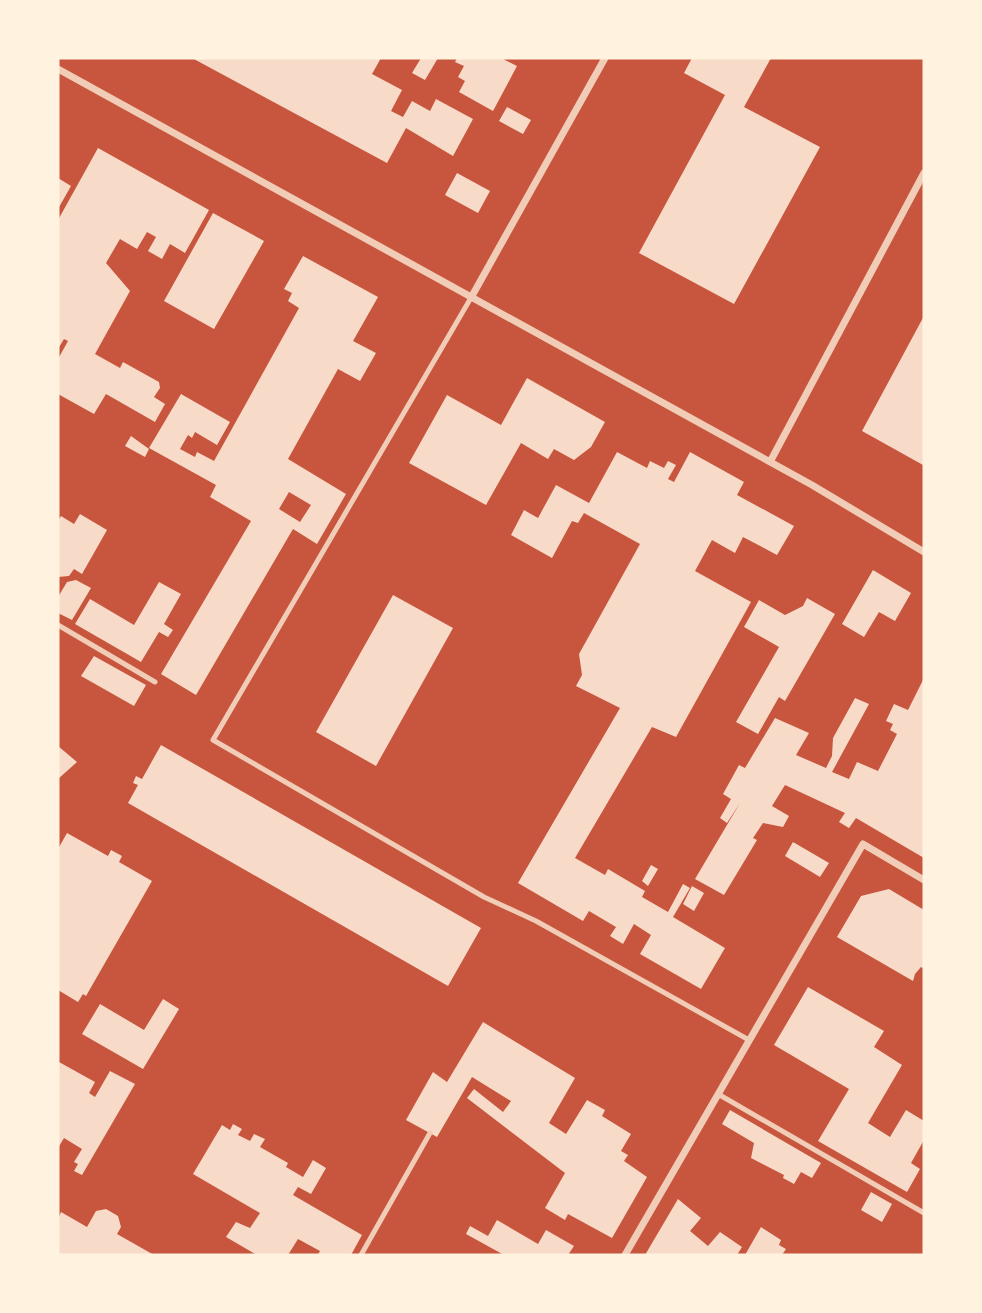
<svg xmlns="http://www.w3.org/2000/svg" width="982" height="1313" viewBox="0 0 982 1313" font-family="'Fira Sans Condensed',sans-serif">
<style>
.building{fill:#f7dbc8;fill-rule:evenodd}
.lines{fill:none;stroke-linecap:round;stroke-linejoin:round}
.service{stroke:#f1ccb7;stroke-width:5}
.minor{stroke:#f1ccb7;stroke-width:7}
</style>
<rect width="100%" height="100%" fill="#c8553d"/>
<path class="building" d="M 192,58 L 381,58 L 372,74 L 402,90 L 391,111 L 403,117 L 412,101 L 430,111 L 436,99 L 473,119 L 453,156 L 406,128 L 387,163 Z
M 421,58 L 438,58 L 425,80 L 412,73 Z
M 457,58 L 501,58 L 517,66 L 493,111 L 459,92 L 465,81 L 458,77 L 464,66 L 455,62 Z
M 692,58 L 771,58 L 744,107 L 820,147 L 734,304 L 639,253 L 725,95 L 684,73 Z
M 507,107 L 531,120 L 523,134 L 499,121 Z
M 98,148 L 209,210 L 185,253 L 170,244 L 162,259 L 148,251 L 156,237 L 147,232 L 137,249 L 120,239 L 106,263 L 130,291 L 95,354 L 120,368 L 123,362 L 159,382 L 160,388 L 154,397 L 165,404 L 155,422 L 106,394 L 94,414 L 58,394 L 58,359 L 68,341 L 64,339 L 58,349 L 58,220 Z
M 457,173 L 490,191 L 478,213 L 445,195 Z
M 58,178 L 71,186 L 58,209 Z
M 213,213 L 264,241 L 214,329 L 164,301 Z
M 303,256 L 378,297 L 353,341 L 376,353 L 360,381 L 338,369 L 288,459 L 346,494 L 317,544 L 293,529 L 196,695 L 161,674 L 251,521 L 210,497 L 216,485 L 149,448 L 181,394 L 230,422 L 217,445 L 195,432 L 192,438 L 188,435 L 180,449 L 195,457 L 197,452 L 214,461 L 299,308 L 288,301 L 292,293 L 284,289 ZM 289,492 L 311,505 L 300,522 L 279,509 Z
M 924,316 L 924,463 L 923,465 L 862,431 Z
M 527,378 L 605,422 L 591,447 L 574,460 L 554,449 L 548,459 L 521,443 L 486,505 L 409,463 L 447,395 L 501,425 Z
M 131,436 L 149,449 L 145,457 L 125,446 Z
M 617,452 L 647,468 L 650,461 L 664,468 L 668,461 L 676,465 L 668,479 L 674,482 L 690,452 L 744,482 L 737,495 L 794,526 L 777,555 L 743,537 L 735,553 L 712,540 L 695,571 L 751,602 L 676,737 L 652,727 L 575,858 L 605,875 L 608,869 L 645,891 L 642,897 L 668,912 L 683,884 L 690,888 L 673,917 L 725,948 L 701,989 L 640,954 L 651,935 L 634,924 L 623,944 L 610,936 L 616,927 L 589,911 L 583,921 L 518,883 L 620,708 L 576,686 L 582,675 L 579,654 L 640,544 L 584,513 L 578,523 L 572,521 L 552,558 L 511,535 L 524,510 L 538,518 L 556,485 L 589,503 Z
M 80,514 L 107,530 L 82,574 L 74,569 L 69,576 L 58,577 L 58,521 L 61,516 L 74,524 Z
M 873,570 L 911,593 L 895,621 L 879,612 L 864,637 L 842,624 Z
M 76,580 L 91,588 L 72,620 L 58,613 L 58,597 L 67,582 Z
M 159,582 L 181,594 L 164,624 L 173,630 L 168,637 L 159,632 L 141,662 L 75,624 L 90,599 L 134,625 Z
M 393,595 L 453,628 L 376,766 L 316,732 Z
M 807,598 L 835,614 L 785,701 L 779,697 L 758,734 L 736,722 L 779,647 L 744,627 L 759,600 L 785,615 L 803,606 Z
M 94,656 L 146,685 L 134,706 L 81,676 Z
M 924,678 L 924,858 L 856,818 L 849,828 L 839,822 L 845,813 L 785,785 L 772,806 L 789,816 L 783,827 L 763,823 L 753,838 L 757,840 L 724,895 L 695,879 L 740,803 L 727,823 L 720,818 L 731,799 L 723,794 L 739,765 L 745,768 L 775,718 L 809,733 L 796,755 L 826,768 L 832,756 L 833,738 L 855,698 L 869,704 L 832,772 L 849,779 L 857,762 L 878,771 L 897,734 L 890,730 L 893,724 L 886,721 L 894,704 L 908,710 Z
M 161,745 L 481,928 L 448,986 L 128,803 L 138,785 L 133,783 L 136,776 L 142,779 Z
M 58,746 L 77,762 L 58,779 Z
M 67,833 L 108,856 L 111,850 L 122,856 L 119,862 L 152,881 L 86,996 L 83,994 L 78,1002 L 58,990 L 58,849 Z
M 793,842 L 829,863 L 820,877 L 785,856 Z
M 651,865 L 658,869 L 648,886 L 642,881 Z
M 692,886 L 704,893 L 694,911 L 683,904 Z
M 889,889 L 924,910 L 924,969 L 921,967 L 915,974 L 913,981 L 837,937 L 861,896 Z
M 808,987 L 884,1031 L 874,1047 L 902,1065 L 868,1123 L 890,1137 L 906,1110 L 924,1121 L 924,1140 L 911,1163 L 920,1169 L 907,1192 L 818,1141 L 849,1089 L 774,1045 Z
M 163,999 L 179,1009 L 143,1069 L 82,1034 L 100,1004 L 144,1030 Z
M 483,1022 L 575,1078 L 549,1123 L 566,1134 L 587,1100 L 605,1110 L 602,1116 L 631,1134 L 621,1151 L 628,1155 L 624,1161 L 647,1177 L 612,1238 L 568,1214 L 565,1220 L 545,1208 L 565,1173 L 467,1098 L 474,1089 L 503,1112 L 511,1101 L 472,1077 L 437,1137 L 406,1120 L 433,1072 L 447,1082 Z
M 59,1062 L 95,1082 L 89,1093 L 95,1097 L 110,1071 L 135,1084 L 82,1175 L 74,1171 L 78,1164 L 74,1162 L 82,1149 L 64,1138 L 58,1148 Z
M 730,1110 L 821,1163 L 812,1178 L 801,1172 L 794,1184 L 783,1178 L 784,1175 L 751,1158 L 754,1143 L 722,1124 Z
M 233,1124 L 242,1129 L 238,1135 L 250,1141 L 254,1134 L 265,1139 L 260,1147 L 288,1163 L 286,1167 L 303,1177 L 313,1160 L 326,1168 L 311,1194 L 298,1187 L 293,1195 L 362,1235 L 351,1255 L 318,1255 L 320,1251 L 298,1239 L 288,1255 L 257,1255 L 226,1237 L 236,1222 L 250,1228 L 260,1213 L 193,1174 L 222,1125 L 230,1130 Z
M 871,1192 L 892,1204 L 882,1222 L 861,1210 Z
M 678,1199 L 701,1218 L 690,1231 L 708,1246 L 720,1232 L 742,1247 L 737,1255 L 645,1255 Z
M 106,1209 L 118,1216 L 121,1227 L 117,1234 L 154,1255 L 58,1255 L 58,1219 L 61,1212 L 87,1227 L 96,1211 Z
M 497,1220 L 538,1244 L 546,1230 L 574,1246 L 568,1255 L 504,1255 L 466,1234 L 470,1226 L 488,1236 Z
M 761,1227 L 781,1240 L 779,1245 L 786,1249 L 782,1255 L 745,1255 Z"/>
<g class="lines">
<path class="service" d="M 472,296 L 213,740 L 484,897 L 536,921 L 749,1040
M 58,625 L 155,682
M 718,1094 L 924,1213
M 361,1255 L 430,1133"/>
<path class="minor" d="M 58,69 L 812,485 L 924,552
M 472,296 L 605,58
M 770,462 L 924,173
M 625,1255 L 863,844 L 924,880"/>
</g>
<rect width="982" height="1313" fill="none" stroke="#fff3e0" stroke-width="119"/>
</svg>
